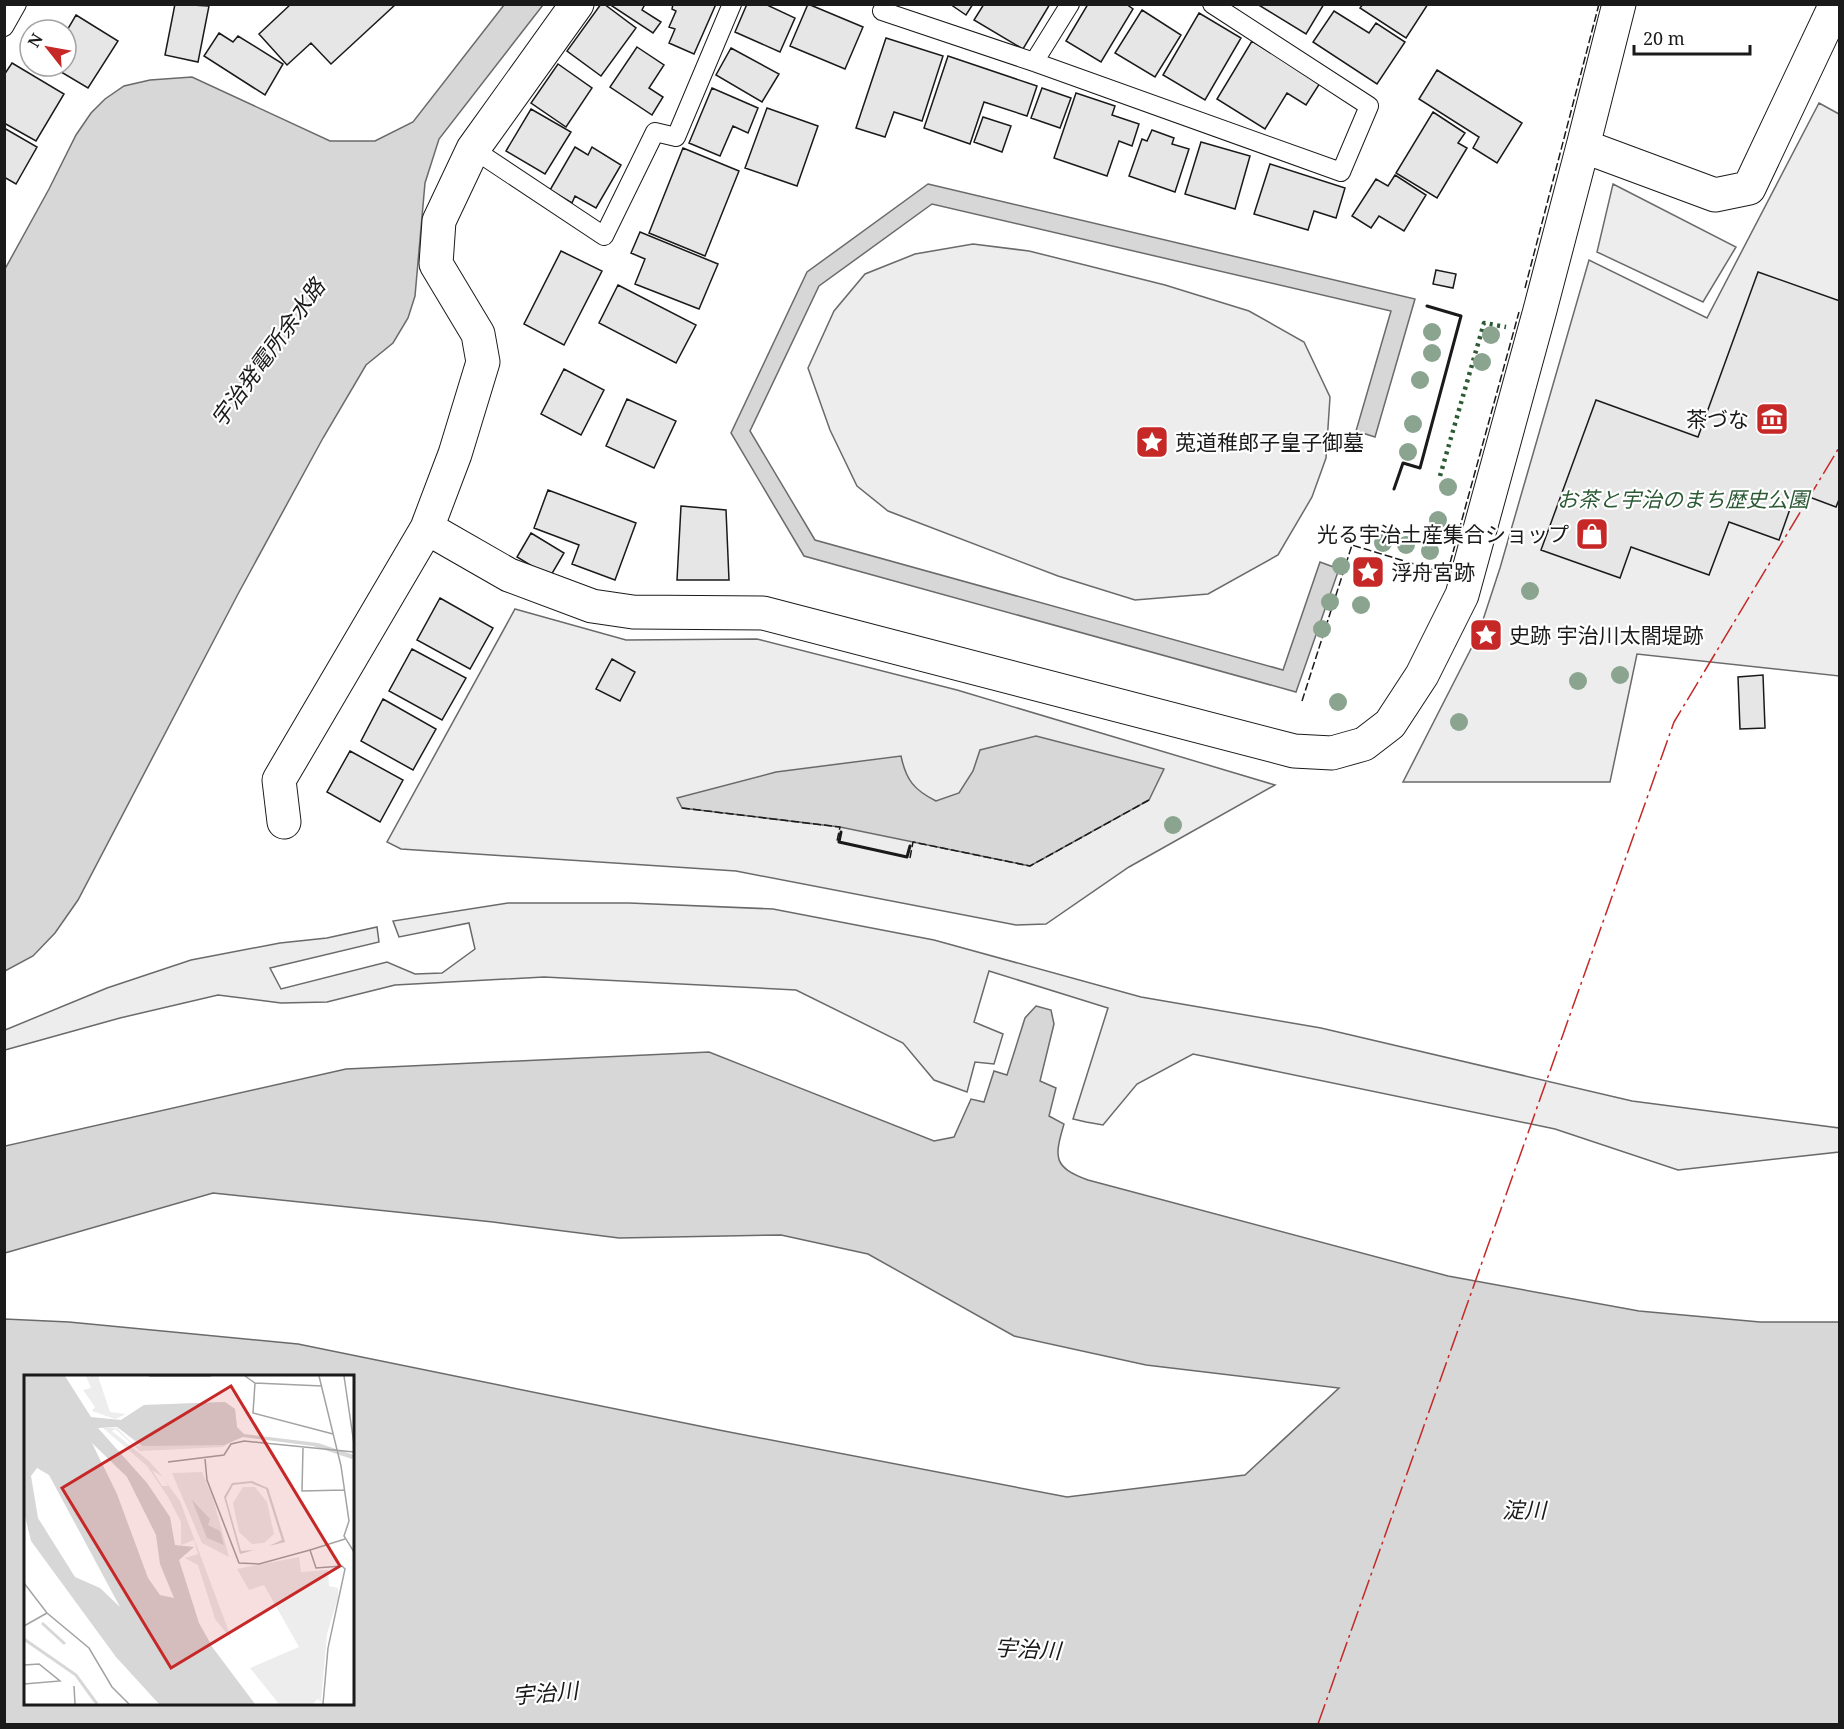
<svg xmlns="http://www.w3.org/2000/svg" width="1844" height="1729" viewBox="0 0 1844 1729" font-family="'Noto Serif','Noto Sans JP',serif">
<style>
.built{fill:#ededed;stroke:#6a6a6a;stroke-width:1.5}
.water{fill:#d7d7d7;stroke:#6a6a6a;stroke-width:1.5;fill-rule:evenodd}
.building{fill:#e6e6e6;stroke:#1a1a1a;stroke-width:1.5}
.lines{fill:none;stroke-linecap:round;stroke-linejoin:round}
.lane-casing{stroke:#1a1a1a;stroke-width:20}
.street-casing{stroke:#1a1a1a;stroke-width:35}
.lane{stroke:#fff;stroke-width:18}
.street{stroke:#fff;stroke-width:33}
.hedge{stroke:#2b5a34;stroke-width:4.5;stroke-dasharray:3 4.5;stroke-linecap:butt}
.fence{stroke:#1a1a1a;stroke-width:1.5;stroke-dasharray:8 3;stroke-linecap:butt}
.wall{stroke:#1a1a1a;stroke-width:3}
.power{stroke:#c62828;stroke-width:1.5;stroke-dasharray:21 4.5 3 4.5;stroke-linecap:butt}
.tree{fill:#8aa48f}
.labels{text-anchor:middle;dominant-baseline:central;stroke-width:4.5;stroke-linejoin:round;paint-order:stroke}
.poi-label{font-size:21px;fill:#1a1a1a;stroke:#fff;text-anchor:start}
.park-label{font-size:21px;font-style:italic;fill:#2b5a34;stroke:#fff}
.water-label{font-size:22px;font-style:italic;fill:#1a1a1a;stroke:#fff}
.inset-river{fill:none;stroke:#d7d7d7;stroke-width:3}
.inset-road{fill:none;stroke:#a3a3a3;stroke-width:1.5}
.view{fill:#c62828;fill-opacity:0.15;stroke:#c62828;stroke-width:3}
.inset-edge{fill:none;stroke:#1a1a1a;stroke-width:3}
</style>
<rect width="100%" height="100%" fill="#fff"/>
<path class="built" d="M 1819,103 L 1839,114 L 1839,676 L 1637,654 L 1610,782 L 1403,782 L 1478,635 L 1500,568 L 1589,260 L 1707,318 Z
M 1613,184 L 1736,247 L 1703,302 L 1597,252 Z
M 973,244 L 1029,251 L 1165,285 L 1249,311 L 1304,342 L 1330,397 L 1326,458 L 1312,497 L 1278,555 L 1208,594 L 1135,600 L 1058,576 L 888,511 L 857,486 L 830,430 L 808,368 L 834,311 L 865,274 L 915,254 Z
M 515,609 L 626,640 L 757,639 L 957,690 L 1275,785 L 1129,867 L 1046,924 L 1016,925 L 736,871 L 401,849 L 387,842 Z
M 508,903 L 629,903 L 773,909 L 934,940 L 1141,997 L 1321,1028 L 1632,1101 L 1839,1128 L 1839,1152 L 1678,1170 L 1555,1129 L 1193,1054 L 1137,1084 L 1103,1125 L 1086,1122 L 1073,1119 L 1108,1008 L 989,971 L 974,1022 L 1003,1034 L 994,1064 L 975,1062 L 967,1092 L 934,1080 L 903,1043 L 796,990 L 544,977 L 395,985 L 327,1002 L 281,1003 L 218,995 L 120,1018 L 5,1050 L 5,1030 L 107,988 L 191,960 L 280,943 L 327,938 L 377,927 L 379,942 L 270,968 L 281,989 L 387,962 L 415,974 L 442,973 L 475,949 L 469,923 L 399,937 L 393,921 Z"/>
<path class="water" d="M 504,5 L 543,5 L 439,139 L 425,183 L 415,296 L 408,318 L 393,343 L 366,365 L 323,438 L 238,594 L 78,900 L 55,933 L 33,956 L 5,971 L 5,269 L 49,189 L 76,135 L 91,113 L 105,99 L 124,86 L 150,80 L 192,77 L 330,141 L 375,141 L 413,122 Z
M 928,184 L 1415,299 L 1375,437 L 1356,431 L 1391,311 L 932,204 L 819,286 L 750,431 L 815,540 L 1283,670 L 1320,562 L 1339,569 L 1296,692 L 804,556 L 731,433 L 807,272 Z
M 1036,736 L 1164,769 L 1149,800 L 1030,866 L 840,827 L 682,808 L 677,798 L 776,772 L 901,756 C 906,780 914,790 936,801 L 959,793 L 973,771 L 980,750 Z
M 1036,1006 L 1051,1010 L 1054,1024 L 1040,1081 L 1056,1088 L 1049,1116 L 1064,1124 C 1054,1158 1053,1167 1088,1180 L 1448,1276 L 1639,1311 L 1760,1322 L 1839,1322 L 1839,1724 L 5,1724 L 5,1319 L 69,1322 L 298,1344 L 719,1430 L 1067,1497 L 1245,1475 L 1339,1388 L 1146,1365 L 1014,1336 L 868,1254 L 781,1235 L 619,1238 L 493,1222 L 213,1193 L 5,1253 L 5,1146 L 346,1069 L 709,1052 L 934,1141 L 954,1137 L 971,1099 L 984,1102 L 994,1071 L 1007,1075 L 1025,1018 ZM 352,1376 L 352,1704 L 26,1704 L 26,1376 Z"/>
<path class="building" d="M 175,4 L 209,6 L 198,62 L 165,55 Z
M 291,4 L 396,4 L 331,64 L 311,43 L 287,65 L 259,34 Z
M 601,4 L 604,4 L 636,28 L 601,76 L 567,51 Z
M 609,4 L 645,4 L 642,10 L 661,22 L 653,33 Z
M 673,4 L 716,4 L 694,54 L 669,43 L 675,29 L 669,27 L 676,11 L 672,9 Z
M 747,4 L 765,4 L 795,18 L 780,52 L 735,32 Z
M 808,4 L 863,27 L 845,69 L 790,46 Z
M 950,4 L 973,4 L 966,15 Z
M 984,4 L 1050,4 L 1023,49 L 974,20 Z
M 1088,4 L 1126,4 L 1133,9 L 1101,62 L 1066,41 Z
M 1257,4 L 1324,4 L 1306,34 Z
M 1363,4 L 1428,4 L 1406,38 L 1360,8 Z
M 1142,10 L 1181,35 L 1155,77 L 1115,53 Z
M 1334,11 L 1369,33 L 1376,23 L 1405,42 L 1377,84 L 1313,42 Z
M 1199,13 L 1241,38 L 1205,100 L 1163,75 Z
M 76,15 L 118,41 L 88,88 L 51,66 L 66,66 L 66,32 Z
M 219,33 L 233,42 L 238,36 L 283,64 L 265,95 L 204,56 Z
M 886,38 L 943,56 L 922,121 L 894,112 L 885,137 L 856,128 Z
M 1252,41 L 1320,83 L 1306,105 L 1287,93 L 1265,129 L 1217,99 Z
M 637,47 L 664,65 L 649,88 L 663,97 L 652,115 L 610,87 Z
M 731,48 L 779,74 L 762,102 L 716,75 Z
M 948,56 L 1037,86 L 1027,116 L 984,102 L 970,144 L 924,128 Z
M 12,63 L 64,94 L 36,141 L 4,123 L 4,75 Z
M 558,64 L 592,88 L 566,127 L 531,103 Z
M 1437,70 L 1522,123 L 1497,163 L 1473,148 L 1479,137 L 1419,99 Z
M 712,88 L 758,108 L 748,133 L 733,126 L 720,156 L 689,143 Z
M 1042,88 L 1071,98 L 1060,128 L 1031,118 Z
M 1076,93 L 1115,106 L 1112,115 L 1139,124 L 1132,146 L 1119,141 L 1107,176 L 1054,158 Z
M 767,108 L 818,126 L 797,186 L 745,168 Z
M 531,109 L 571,132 L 545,174 L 506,151 Z
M 1433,112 L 1465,133 L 1458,143 L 1467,148 L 1437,198 L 1396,173 Z
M 983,117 L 1011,126 L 1002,152 L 974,142 Z
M 4,128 L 37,147 L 16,184 L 4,177 Z
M 1152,130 L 1174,138 L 1172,144 L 1189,149 L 1175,192 L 1129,176 L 1142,139 L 1147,141 Z
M 1201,142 L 1250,156 L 1235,209 L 1185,194 Z
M 575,147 L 588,155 L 592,147 L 621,165 L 596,208 L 575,196 L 572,203 L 550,190 Z
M 683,148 L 739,171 L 705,256 L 649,233 Z
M 1270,164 L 1345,188 L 1336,218 L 1314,211 L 1308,230 L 1254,214 Z
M 1395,175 L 1426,195 L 1404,231 L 1379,216 L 1371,228 L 1352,216 L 1376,179 L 1388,186 Z
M 640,232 L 718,264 L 699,309 L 635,284 L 645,259 L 631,253 Z
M 561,251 L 602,271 L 564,345 L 524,324 Z
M 1436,270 L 1456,274 L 1453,288 L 1433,284 Z
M 1758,272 L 1840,301 L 1840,497 L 1836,507 L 1796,492 L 1779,540 L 1729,522 L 1709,575 L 1631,547 L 1620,578 L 1541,550 L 1596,400 L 1698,437 Z
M 618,285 L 696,325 L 676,363 L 599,323 Z
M 564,369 L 604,390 L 581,435 L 541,414 Z
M 627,399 L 676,421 L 654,468 L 606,446 Z
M 548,490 L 636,523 L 615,580 L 572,564 L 579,545 L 534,528 Z
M 681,506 L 726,510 L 729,580 L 677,580 Z
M 531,533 L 564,553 L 550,577 L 517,557 Z
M 440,598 L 493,628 L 470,669 L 417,640 Z
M 412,649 L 466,678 L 442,720 L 389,691 Z
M 612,659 L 635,672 L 620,701 L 596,689 Z
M 1763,675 L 1765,728 L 1740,729 L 1738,677 Z
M 383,699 L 436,729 L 413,770 L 361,741 Z
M 350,751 L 403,780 L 380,822 L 327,792 Z"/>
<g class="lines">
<g class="lane-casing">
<path id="lane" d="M 886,4 L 882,11 L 1034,62 L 1341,172 L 1369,106 L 1212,4
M 4,27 L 17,4
M 1034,62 L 1070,4
M 473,149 L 604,236 L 655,132 L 676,137 L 732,4"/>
</g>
<g class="street-casing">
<path id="street" d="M 1619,4 L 1583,146 L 1715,195 L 1749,188 L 1836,4
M 427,528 L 509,575 L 592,606 L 633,612 L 763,613 L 1294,751 L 1332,753 L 1364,744 L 1390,724 L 1422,675 L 1462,595 L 1540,310 L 1583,146
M 284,822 L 279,780 L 427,528 L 455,454 L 483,362 L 478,334 L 436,264 L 439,221 L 473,149 L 577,4"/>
</g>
<use href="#lane" class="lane"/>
<use href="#street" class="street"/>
<path class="hedge" d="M 1440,476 L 1484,323 L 1506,327"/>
<path class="fence" d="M 1525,288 L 1599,4
M 1302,701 L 1352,545 L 1447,574 L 1519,312
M 682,808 L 840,827 L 837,841
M 910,858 L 913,842 L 1030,866 L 1149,800"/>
<path class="wall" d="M 1394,489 L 1403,463 L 1420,468 L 1461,316 L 1427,306
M 841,832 L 839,842 L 907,857 L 910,846"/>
<path class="power" d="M 1318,1724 L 1674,722 L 1840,446"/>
</g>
<g class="tree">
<circle cx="1432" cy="332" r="9"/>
<circle cx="1491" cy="335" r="9"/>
<circle cx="1432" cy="353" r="9"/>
<circle cx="1482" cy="362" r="9"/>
<circle cx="1420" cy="380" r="9"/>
<circle cx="1413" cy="424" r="9"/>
<circle cx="1408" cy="452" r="9"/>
<circle cx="1448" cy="487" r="9"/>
<circle cx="1438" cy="520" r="9"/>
<circle cx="1383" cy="543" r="9"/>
<circle cx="1406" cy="545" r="9"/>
<circle cx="1430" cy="551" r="9"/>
<circle cx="1341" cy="566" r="9"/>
<circle cx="1530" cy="591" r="9"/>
<circle cx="1330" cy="602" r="9"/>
<circle cx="1361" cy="605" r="9"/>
<circle cx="1322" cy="629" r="9"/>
<circle cx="1620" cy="675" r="9"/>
<circle cx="1578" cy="681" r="9"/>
<circle cx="1338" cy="702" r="9"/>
<circle cx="1459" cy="722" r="9"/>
<circle cx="1173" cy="825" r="9"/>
</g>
<defs>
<g id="museum-square" transform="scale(1.725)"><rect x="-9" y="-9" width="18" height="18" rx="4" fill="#c62828" stroke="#fff"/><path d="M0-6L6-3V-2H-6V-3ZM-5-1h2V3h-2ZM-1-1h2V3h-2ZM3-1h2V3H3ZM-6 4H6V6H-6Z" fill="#fff"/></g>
<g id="sight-square" transform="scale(1.725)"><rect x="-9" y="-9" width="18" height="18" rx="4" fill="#c62828" stroke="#fff"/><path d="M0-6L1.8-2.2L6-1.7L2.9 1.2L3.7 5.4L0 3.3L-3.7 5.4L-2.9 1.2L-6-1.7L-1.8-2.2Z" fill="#fff"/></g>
<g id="shop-square" transform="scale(1.725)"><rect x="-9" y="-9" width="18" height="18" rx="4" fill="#c62828" stroke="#fff"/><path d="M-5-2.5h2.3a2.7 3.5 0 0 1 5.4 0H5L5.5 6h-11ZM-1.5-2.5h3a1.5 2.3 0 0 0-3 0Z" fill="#fff"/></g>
</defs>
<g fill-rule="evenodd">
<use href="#museum-square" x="1772" y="419"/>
<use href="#sight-square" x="1152" y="442"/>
<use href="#shop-square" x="1592" y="534"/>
<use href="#sight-square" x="1368" y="572"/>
<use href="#sight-square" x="1486" y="635"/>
</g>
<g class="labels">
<g class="poi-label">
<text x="1749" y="419" text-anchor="end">茶づな</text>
<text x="1175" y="442">莵道稚郎子皇子御墓</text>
<text x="1569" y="534" text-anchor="end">光る宇治土産集合ショップ</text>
<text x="1391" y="572">浮舟宮跡</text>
<text x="1509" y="635">史跡 宇治川太閤堤跡</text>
</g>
<g class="park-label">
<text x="1683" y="499">お茶と宇治のまち歴史公園</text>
</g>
<g class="water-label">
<text transform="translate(267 352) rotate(-54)">宇治発電所余水路</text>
<text x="1524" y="1509">淀川</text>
<text transform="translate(1028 1648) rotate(3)">宇治川</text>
<text transform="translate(545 1692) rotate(-5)">宇治川</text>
</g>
</g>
<g transform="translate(24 1375)">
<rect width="330" height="330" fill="#fff"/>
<path d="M 62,1 L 74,1 L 86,37 L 102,39 L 91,44 L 68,36 L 71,32 L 59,15 L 67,13 ZM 201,27 L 211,34 L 214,63 L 199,72 L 116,76 L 91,54 L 88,56 L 125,86 L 139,102 L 128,95 L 138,111 L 144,111 L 140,104 L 156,126 L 208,265 L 191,244 L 174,190 L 161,183 L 174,179 L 170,165 L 157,170 L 157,147 L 144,122 L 123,91 L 79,53 L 93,53 L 109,69 L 117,72 L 94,52 L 90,52 L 93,49 L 90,45 L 97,45 L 120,30 ZM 178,97 L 189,123 L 205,182 L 178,168 L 148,98 ZM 219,112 L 231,112 L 243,127 L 250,159 L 240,168 L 228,169 L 215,157 L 209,128 ZM 275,182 L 277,197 L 304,195 L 305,211 L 314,213 L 314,223 L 303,259 L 297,327 L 294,324 L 288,329 L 255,329 L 226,293 L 275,272 L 240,210 L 225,215 L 213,194 Z" fill="#ededed"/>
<path d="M 0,1 L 41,1 L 67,42 L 97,45 L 120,30 L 201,27 L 211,34 L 213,52 L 220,59 L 294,68 L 330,80 L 328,84 L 289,71 L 219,62 L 200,70 L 119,71 L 93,52 L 74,53 L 123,108 L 146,142 L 151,170 L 170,172 L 155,185 L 175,248 L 189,273 L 231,329 L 135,329 L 92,282 L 7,166 L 0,137 ZM 68,68 L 103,102 L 132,160 L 136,189 L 150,223 L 136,220 L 124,203 L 93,119 ZM 13,93 L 25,100 L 96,232 L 76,213 L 51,202 L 14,143 L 7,101 ZM 228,106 L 244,113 L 261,167 L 245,171 L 258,165 L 242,114 L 227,108 L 209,110 L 202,123 L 217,176 L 230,175 L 216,179 L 200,122 L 208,108 ZM 168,125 L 186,144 L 184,150 L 196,156 L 200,170 L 183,163 Z" fill="#d7d7d7" fill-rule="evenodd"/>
<path class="inset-river" d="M 18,248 L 41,269M 0,264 L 52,300 L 73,329"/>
<path class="inset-road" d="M 125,1 L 187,1M 221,1 L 231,8 L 298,11M 295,1 L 317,91 L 325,146 L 320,161 L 330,177M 320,1 L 330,69M 231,8 L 229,38 L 309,59M 279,73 L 278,116 L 320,115M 181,84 L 183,105 L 215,188 L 235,189 L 286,175M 144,87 L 200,80 L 207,69 L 220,66 L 330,77M 0,208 L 23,238 L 65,273 L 88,312 L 105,329M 0,251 L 23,238M 0,290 L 15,289 L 36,306 L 0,309M 50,311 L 51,329M 299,329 L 304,273 L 321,194 L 318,191 L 292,193 L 286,175 L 321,164"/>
<path class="view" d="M 207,11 L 316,191 L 147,293 L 38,113 Z"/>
<rect width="330" height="330" class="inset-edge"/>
</g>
<rect width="1844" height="1729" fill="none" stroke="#1a1a1a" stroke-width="12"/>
<g transform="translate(48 48) rotate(301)"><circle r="28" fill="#ffffff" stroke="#a3a3a3" stroke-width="1.5"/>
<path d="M0-4.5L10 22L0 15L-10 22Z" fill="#c62828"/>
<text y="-9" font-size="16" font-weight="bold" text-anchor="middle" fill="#1a1a1a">N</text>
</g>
<path d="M1634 45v9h116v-9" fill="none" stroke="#1a1a1a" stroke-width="3"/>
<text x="1643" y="45" font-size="18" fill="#1a1a1a" stroke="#ffffff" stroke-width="4.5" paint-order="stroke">20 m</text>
</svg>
